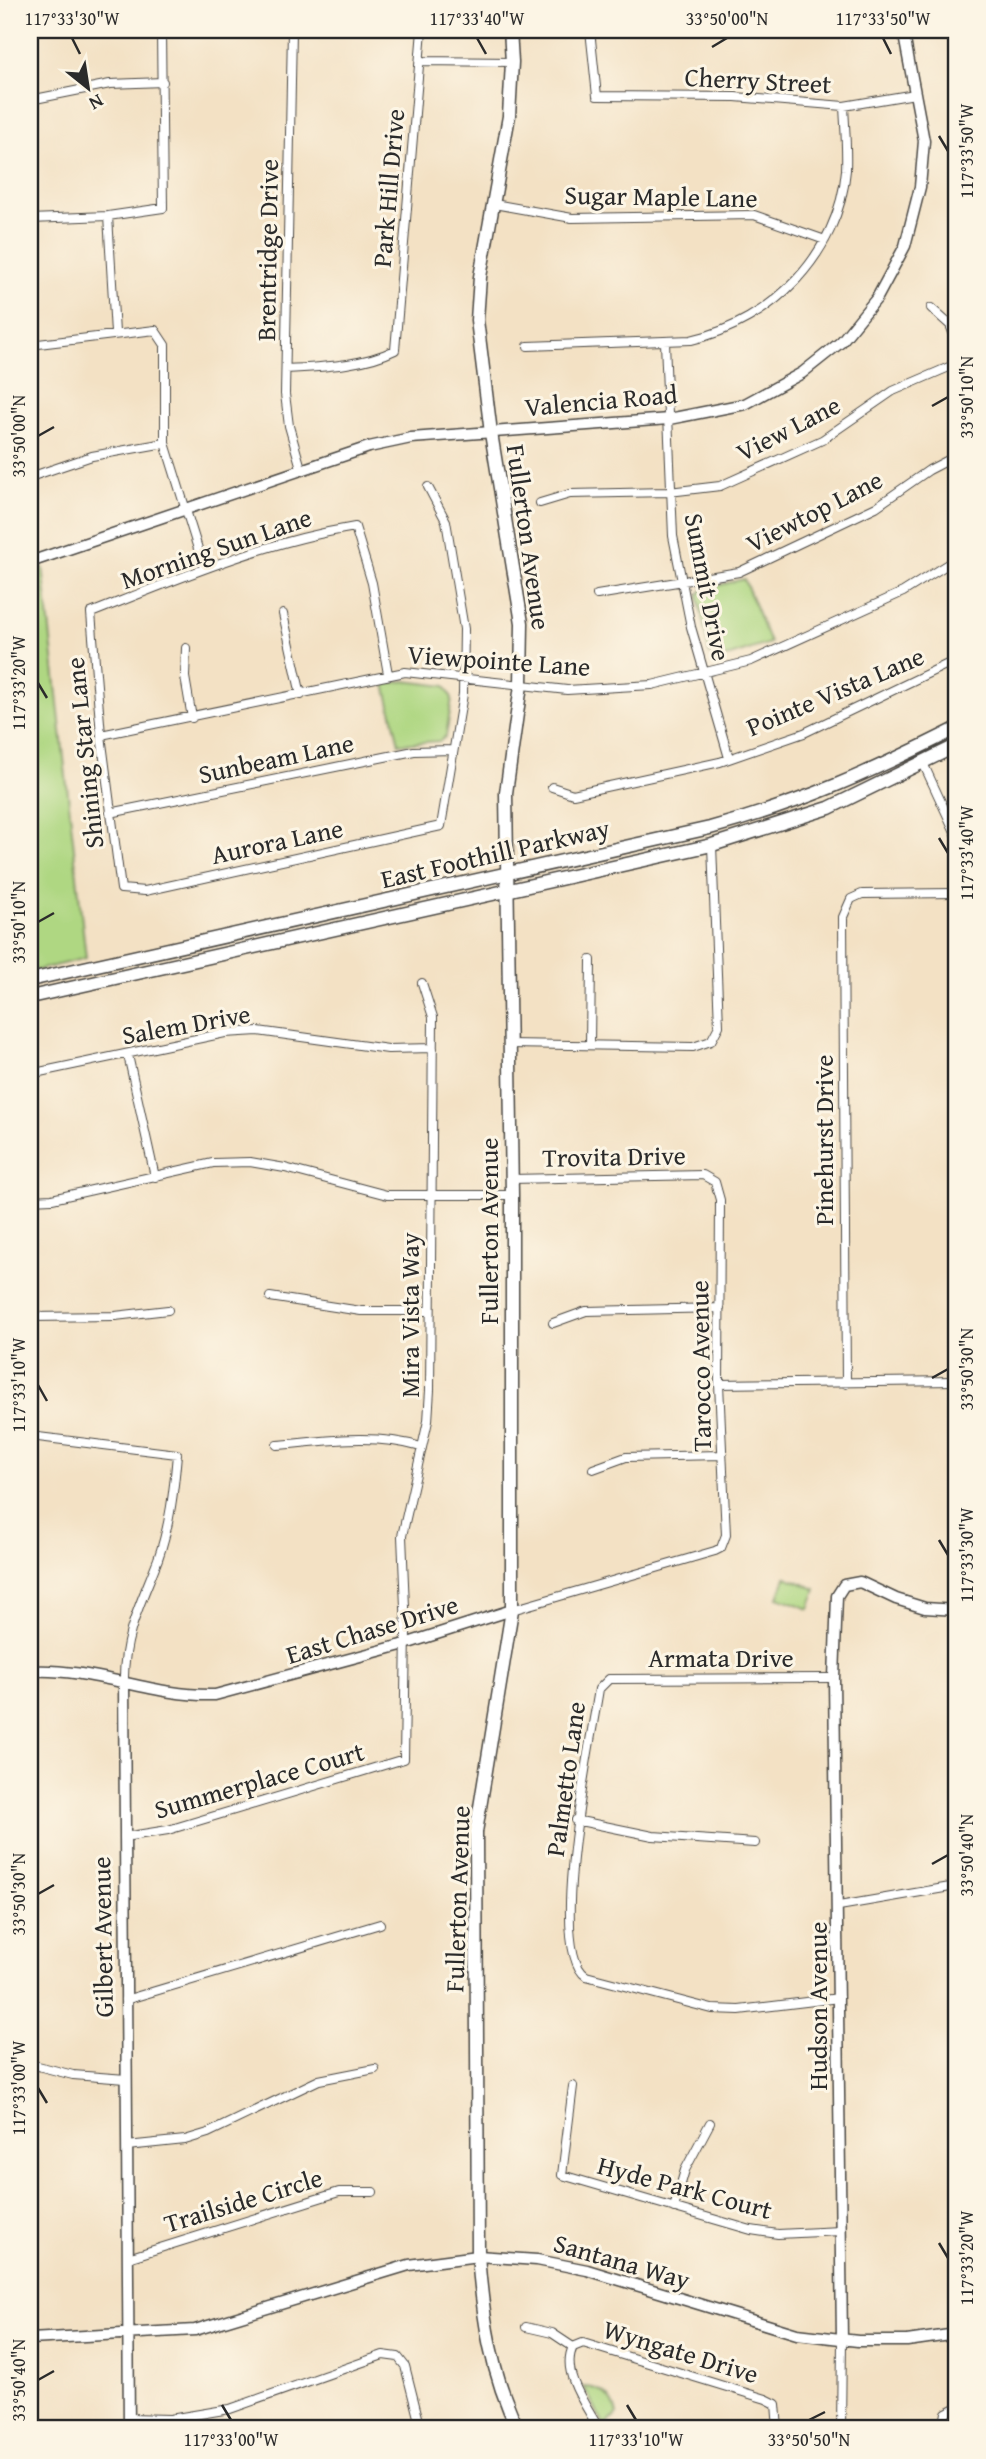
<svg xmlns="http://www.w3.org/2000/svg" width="986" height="2459" viewBox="0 0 986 2459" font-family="'Gentium Book Plus',serif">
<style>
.green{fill:#afd782;stroke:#6d8156;stroke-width:2}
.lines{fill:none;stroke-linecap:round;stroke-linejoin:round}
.minor-casing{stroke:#494642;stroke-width:10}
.tertiary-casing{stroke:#494642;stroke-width:13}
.secondary-casing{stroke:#494642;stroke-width:15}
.primary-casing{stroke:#494642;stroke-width:15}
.minor{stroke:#fff;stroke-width:8}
.tertiary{stroke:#fff;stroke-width:10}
.secondary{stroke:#fff;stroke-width:12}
.primary{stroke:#fff;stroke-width:12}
.ticks{fill:none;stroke:#2b2b2b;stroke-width:2.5}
.labels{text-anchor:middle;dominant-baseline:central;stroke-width:6;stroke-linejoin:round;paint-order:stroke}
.street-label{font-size:26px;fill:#2b2b2b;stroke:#fcf5e5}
.neatline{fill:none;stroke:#2b2b2b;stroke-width:2.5}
.ticks-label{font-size:18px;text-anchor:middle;fill:#2b2b2b}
</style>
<rect width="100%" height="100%" fill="#fcf5e5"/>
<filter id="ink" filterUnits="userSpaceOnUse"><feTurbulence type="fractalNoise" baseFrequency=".0143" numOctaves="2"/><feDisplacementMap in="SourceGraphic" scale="14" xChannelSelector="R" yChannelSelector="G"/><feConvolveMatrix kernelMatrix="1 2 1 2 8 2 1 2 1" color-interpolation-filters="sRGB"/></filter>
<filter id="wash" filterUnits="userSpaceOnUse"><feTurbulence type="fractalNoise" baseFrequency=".00686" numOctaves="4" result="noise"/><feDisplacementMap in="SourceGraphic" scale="28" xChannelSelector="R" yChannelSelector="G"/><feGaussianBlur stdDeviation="1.57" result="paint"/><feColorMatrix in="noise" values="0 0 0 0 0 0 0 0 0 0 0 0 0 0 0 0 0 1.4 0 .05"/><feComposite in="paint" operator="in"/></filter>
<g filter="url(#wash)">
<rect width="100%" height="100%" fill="#f3e1c4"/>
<path class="green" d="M 43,567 L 86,958 L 30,972 L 30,571 Z
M 744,579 L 770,643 L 718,660 L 709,653 L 698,595 L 704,589 Z
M 405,681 L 445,686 L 452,698 L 446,736 L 440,741 L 399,744 L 385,684 Z
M 786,1577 L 816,1589 L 809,1609 L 778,1597 Z
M 584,2387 C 601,2387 613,2397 617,2414 L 605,2427 Z"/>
</g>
<g filter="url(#ink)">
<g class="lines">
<g class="minor-casing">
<path id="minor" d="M 292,30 L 285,394 L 289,426 L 301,468
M 590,30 L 597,96 L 735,97 L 844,106 L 915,94
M 421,61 L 512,62
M 30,100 L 110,84 L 163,82
M 494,204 L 572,218 L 754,215 L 825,240
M 108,216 L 115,333
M 30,219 L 108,216 L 163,208 L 161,30
M 931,308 L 950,325 L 956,340
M 665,342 L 673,536 L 691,627 L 729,758
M 30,345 L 155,330 L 165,345 L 165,443 L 204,568
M 528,346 L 691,340 C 772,322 839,254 846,170 C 847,149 845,127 844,106
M 286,369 C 321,367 363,366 395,350 L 422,30
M 30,477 L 92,456 L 165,443
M 540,503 L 570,494 L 669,492 L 720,486 L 822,440 L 893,391 L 956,364
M 597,595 L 739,572 L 876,507 L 929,470 L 956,456
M 283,614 L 301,695
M 186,648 L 185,677 L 192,718
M 388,674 L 372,583 L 355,527 C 263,542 177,579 91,613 L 101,735 L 121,889 L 145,891 L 441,826 L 463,694 L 464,629 L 446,521 L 428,487
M 101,735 L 405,672 L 567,690 L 652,685 L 751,661 L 903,592 L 956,559
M 923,763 L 956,834
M 552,787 L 573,794 L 720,762 L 804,733 L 956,660
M 110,813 L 414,751 L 452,750
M 509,1044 L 693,1047 L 711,1041 L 719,1026 L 712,845
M 590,1045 L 591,960
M 128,1055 L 155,1177
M 30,1074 L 225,1033 L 258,1031 L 388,1049 L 433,1048
M 511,1179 L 703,1175 L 715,1182 L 720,1200 L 719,1384 L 726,1535 L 721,1548 L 715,1551 L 512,1610
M 30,1200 L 52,1199 L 213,1163 L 250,1162 L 285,1168 L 387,1195 L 512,1195
M 270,1297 L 361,1311 L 430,1311
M 30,1317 L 115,1316 L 168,1310
M 553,1323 L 586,1311 L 720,1308
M 719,1384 L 956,1381
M 846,1384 L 843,917 L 851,899 L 862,894 L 956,893
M 30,1436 L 177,1454 C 174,1490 170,1525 158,1559 C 142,1601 123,1635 124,1682
M 277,1445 C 326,1441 374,1433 421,1447
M 593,1469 L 626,1457 L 722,1455
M 834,1678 L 609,1679 L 599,1689 C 592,1736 546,1950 586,1976 L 712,2009 L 739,2010 L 839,1998
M 575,1820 L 653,1836 L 755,1843
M 124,1837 L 168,1830 L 404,1759 L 406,1631 L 402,1536 L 428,1421 L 430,1390 L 433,1017 L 422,983
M 839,1906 L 956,1886
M 125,2000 L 380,1924
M 30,2064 L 73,2075 L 126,2079
M 573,2086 L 562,2175 L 751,2230 L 778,2234 L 841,2231
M 127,2146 L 185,2140 L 208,2133 L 319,2080 L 375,2069
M 674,2208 L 685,2170 L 710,2123
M 128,2258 L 339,2192 L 373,2192
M 526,2327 L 552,2333 L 573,2347
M 573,2347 L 583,2343 L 766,2399 L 776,2404 L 778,2429
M 573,2347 C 560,2372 587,2407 599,2429
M 129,2418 L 170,2419 L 230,2409 L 383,2355 L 398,2357 L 405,2366 L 421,2429
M 841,2429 L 842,2340
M 943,2429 L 946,2413 L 956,2408"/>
</g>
<g class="tertiary-casing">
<path id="tertiary" d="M 30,562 L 369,447 L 411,438 L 669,419 L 745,404 L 802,373 L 841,342 L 877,298 L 905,246 L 920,187 L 924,141 L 903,30
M 30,1671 C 93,1667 152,1697 215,1695 L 405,1644 L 512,1610
M 124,1682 L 129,2429
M 30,2339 L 195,2330 L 409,2265 L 478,2256 L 537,2260 L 587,2270 L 797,2334 L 858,2341 L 907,2341 L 956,2334
M 842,2340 L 834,1678 L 837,1596 L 844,1585 L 860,1582 L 896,1599 L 925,1608 L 956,1610"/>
</g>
<g class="secondary-casing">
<path id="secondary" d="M 510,30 L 512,62 L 509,116 L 480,277 L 477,320 L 491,433 L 522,623 L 521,685 L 506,793 L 512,1195 L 512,1610 L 476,1832 L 478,2256 C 483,2318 491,2374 518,2429"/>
</g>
<g class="primary-casing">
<path id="primary" d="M 30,980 L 710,828 C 802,803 871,772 956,729
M 30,997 L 712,845 L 829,808 L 956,746"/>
</g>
<use href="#minor" class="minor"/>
<use href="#tertiary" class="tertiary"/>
<use href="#secondary" class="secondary"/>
<use href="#primary" class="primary"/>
</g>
</g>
<path class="ticks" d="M 72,38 L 80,54M 477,38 L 486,54M 883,38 L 891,54M 712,47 L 727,38M 939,136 L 948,151M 932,406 L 948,397M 38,436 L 54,427M 38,683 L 47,698M 939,838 L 948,853M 38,922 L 54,913M 932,1378 L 948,1369M 38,1385 L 47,1401M 939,1540 L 948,1555M 932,1864 L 948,1855M 38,1894 L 54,1885M 38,2088 L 47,2103M 939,2243 L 948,2258M 38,2380 L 54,2371M 222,2405 L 231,2420M 627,2405 L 636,2420M 809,2420 L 825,2412"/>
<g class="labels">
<g class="street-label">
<text transform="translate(758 80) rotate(3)">Cherry Street</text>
<text transform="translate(388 188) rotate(-85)">Park Hill Drive</text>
<text transform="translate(661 196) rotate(1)">Sugar Maple Lane</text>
<text transform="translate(267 250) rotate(-89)">Brentridge Drive</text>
<text transform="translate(601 400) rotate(-5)">Valencia Road</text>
<text transform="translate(788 428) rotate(-27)">View Lane</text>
<text transform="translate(814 511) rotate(-27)">Viewtop Lane</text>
<text transform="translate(529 537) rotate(82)">Fullerton Avenue</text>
<text transform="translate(216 548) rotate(-19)">Morning Sun Lane</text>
<text transform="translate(708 587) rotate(79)">Summit Drive</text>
<text transform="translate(499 660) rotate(4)">Viewpointe Lane</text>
<text transform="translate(835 691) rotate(-23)">Pointe Vista Lane</text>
<text transform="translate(84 753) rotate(-96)">Shining Star Lane</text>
<text transform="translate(276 758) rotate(-12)">Sunbeam Lane</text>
<text transform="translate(277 841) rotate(-12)">Aurora Lane</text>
<text transform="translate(495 853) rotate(-13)">East Foothill Parkway</text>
<text transform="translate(186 1024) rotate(-10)">Salem Drive</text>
<text transform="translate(823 1140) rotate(-90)">Pinehurst Drive</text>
<text transform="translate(614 1156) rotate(-1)">Trovita Drive</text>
<text transform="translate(488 1231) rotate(-90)">Fullerton Avenue</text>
<text transform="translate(409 1315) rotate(-90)">Mira Vista Way</text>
<text transform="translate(700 1366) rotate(-91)">Tarocco Avenue</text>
<text transform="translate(372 1629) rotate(-17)">East Chase Drive</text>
<text x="721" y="1657">Armata Drive</text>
<text transform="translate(565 1779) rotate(-82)">Palmetto Lane</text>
<text transform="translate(259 1780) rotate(-16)">Summerplace Court</text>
<text transform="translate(457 1899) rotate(-88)">Fullerton Avenue</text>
<text transform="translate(102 1937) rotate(-91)">Gilbert Avenue</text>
<text transform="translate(817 2006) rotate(-90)">Hudson Avenue</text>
<text transform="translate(685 2187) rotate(15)">Hyde Park Court</text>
<text transform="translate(243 2200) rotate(-17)">Trailside Circle</text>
<text transform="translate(622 2261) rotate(16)">Santana Way</text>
<text transform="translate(681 2351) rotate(17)">Wyngate Drive</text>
</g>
</g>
<rect width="986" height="2459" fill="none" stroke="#fcf5e5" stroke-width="77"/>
<g transform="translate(88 88) rotate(150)" stroke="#fcf5e5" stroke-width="5" paint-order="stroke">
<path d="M0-5L12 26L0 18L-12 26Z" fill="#2b2b2b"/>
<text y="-10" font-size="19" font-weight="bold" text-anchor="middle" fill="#2b2b2b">N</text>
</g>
<rect x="38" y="38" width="910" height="2382" class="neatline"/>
<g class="ticks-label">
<text x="72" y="25">117°33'30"W</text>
<text x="477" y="25">117°33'40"W</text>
<text x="727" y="25">33°50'00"N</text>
<text x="883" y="25">117°33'50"W</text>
<text transform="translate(967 151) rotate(-90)" y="6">117°33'50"W</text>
<text transform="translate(967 397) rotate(-90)" y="6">33°50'10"N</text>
<text transform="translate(19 436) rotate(-90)" y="6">33°50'00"N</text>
<text transform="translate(19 683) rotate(-90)" y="6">117°33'20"W</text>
<text transform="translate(967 853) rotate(-90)" y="6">117°33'40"W</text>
<text transform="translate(19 922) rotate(-90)" y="6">33°50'10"N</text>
<text transform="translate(967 1369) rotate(-90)" y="6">33°50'30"N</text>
<text transform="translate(19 1385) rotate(-90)" y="6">117°33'10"W</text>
<text transform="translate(967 1555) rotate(-90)" y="6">117°33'30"W</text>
<text transform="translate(967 1855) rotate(-90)" y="6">33°50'40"N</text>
<text transform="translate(19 1894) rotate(-90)" y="6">33°50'30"N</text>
<text transform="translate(19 2088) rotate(-90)" y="6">117°33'00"W</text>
<text transform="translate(967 2258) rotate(-90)" y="6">117°33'20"W</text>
<text transform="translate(19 2380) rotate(-90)" y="6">33°50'40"N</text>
<text x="231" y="2446">117°33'00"W</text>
<text x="636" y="2446">117°33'10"W</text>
<text x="809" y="2446">33°50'50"N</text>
</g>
</svg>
